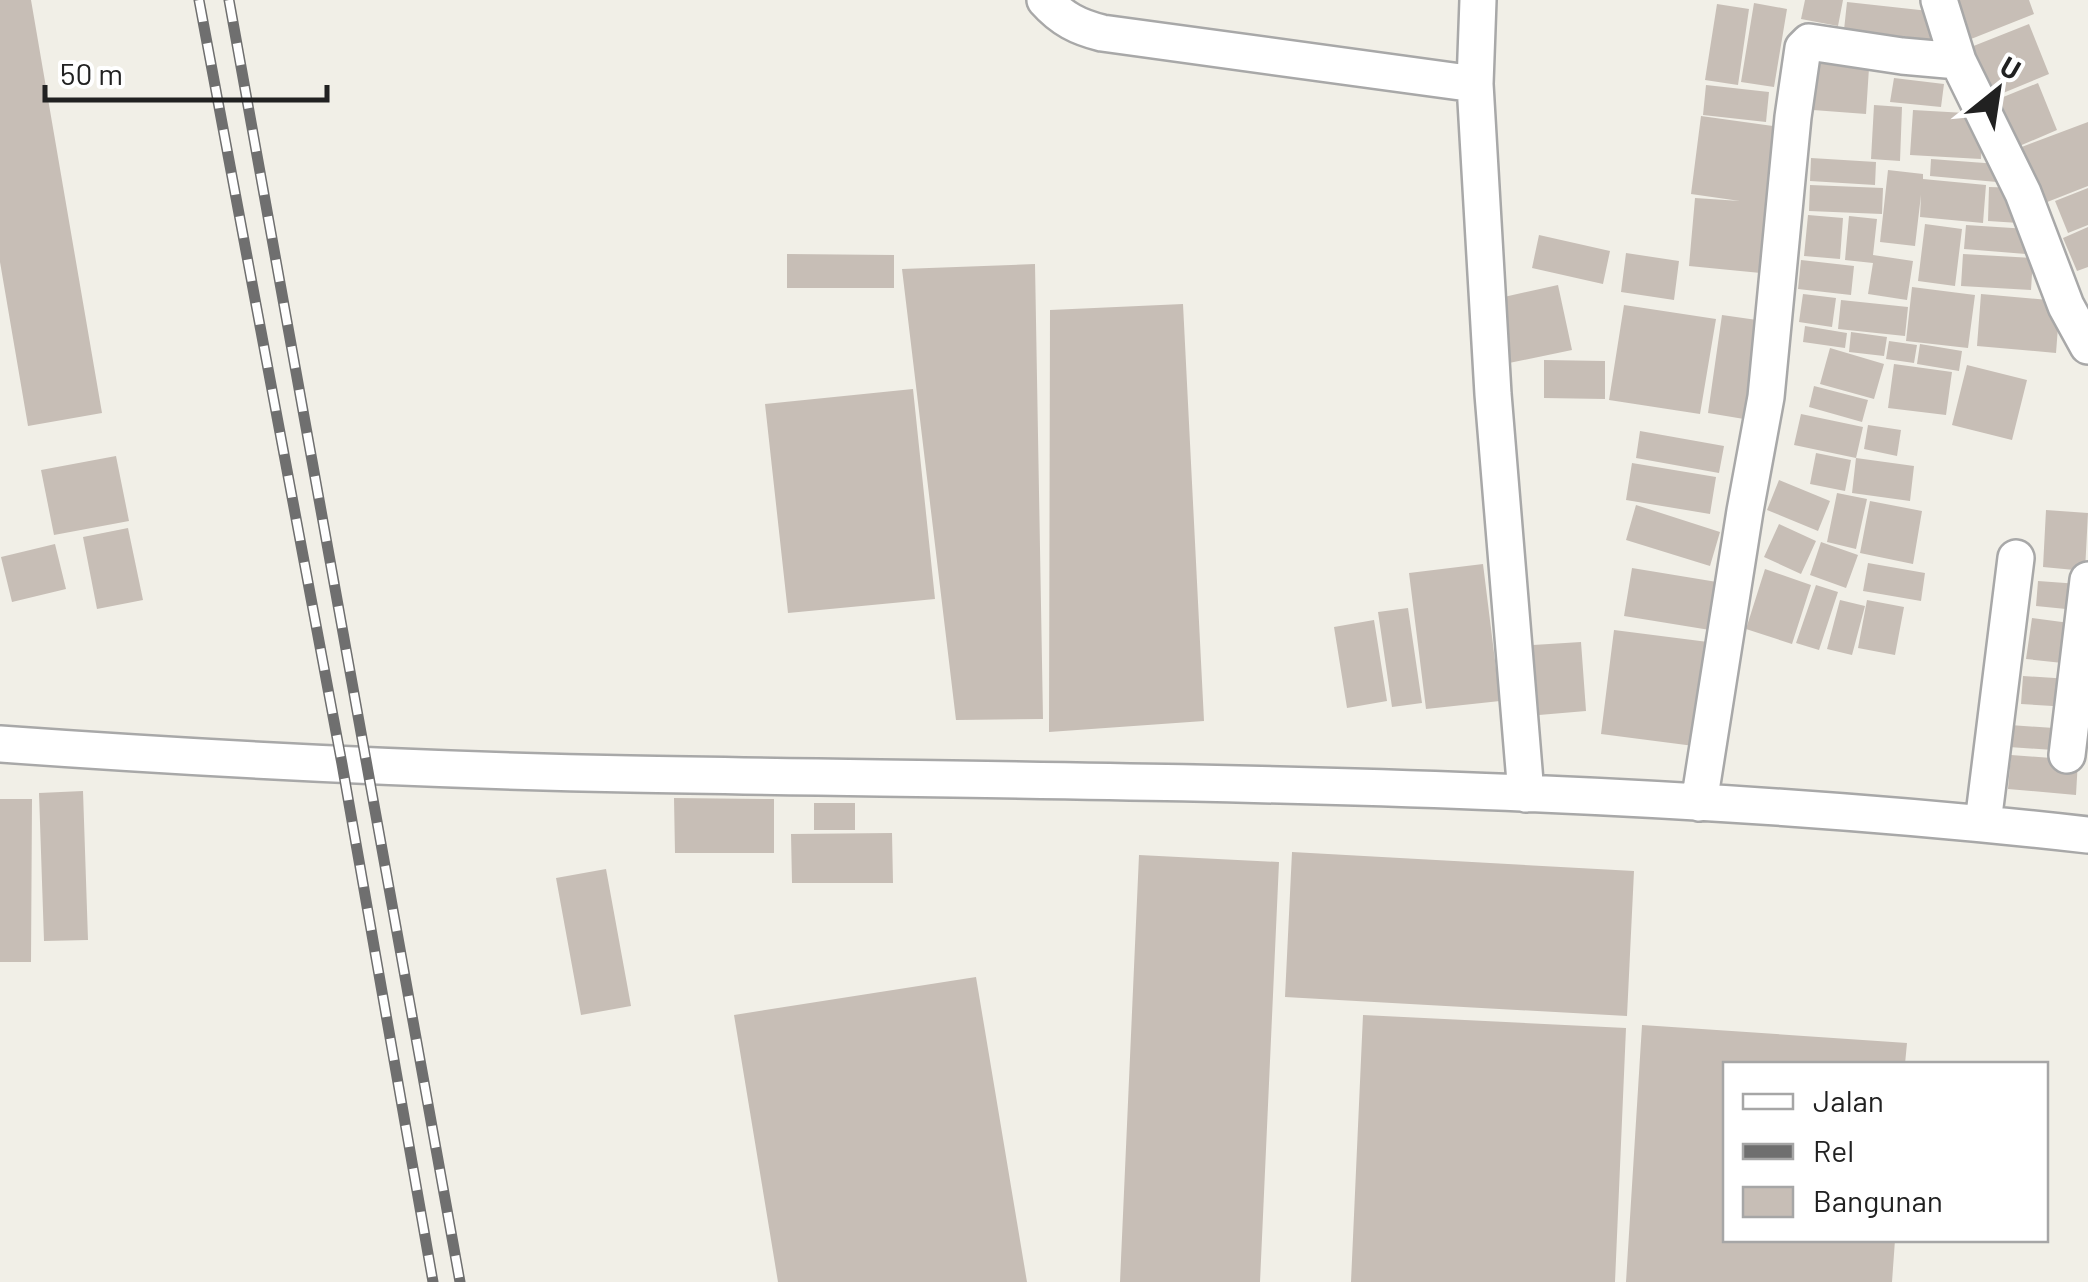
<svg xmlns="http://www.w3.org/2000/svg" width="2088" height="1282" viewBox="0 0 2088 1282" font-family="Barlow,sans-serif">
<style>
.building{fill:#c7beb6}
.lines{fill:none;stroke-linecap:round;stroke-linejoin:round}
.minor-casing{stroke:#a8a8a8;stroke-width:40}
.minor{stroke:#fff;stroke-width:35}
.rail-casing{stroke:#6f6f6f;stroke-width:11}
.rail{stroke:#fff;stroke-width:8;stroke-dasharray:22;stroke-linecap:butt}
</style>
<rect width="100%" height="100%" fill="#f1efe7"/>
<path class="building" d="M 0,0 L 31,0 L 102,413 L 28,426 L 0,262 Z
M 1805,0 L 1843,0 L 1838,26 L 1801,19 Z
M 1959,0 L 2029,0 L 2034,14 L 1966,41 L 1950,4 Z
M 1847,2 L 1938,12 L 1935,40 L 1844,30 Z
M 1754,3 L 1787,9 L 1774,87 L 1741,82 Z
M 1717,4 L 1749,9 L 1738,85 L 1705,80 Z
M 2029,24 L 2049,74 L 1991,98 L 1971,47 Z
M 1816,63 L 1869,68 L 1866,114 L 1813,110 Z
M 1894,78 L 1944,84 L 1941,107 L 1890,102 Z
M 2038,83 L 2057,130 L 2010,150 L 1991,102 Z
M 1706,85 L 1769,92 L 1766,122 L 1703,115 Z
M 1874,105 L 1902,107 L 1900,161 L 1871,159 Z
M 1913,110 L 1983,114 L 1981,159 L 1910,155 Z
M 1701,116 L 1788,128 L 1771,274 L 1689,266 L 1695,198 L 1740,201 L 1691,194 Z
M 2088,122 L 2088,186 L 2037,206 L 2019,148 Z
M 1811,158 L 1876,162 L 1875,185 L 1810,181 Z
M 1931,159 L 1998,164 L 1997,182 L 1930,176 Z
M 1888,170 L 1923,174 L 1923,179 L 1986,185 L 1983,223 L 1920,217 L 1921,195 L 1915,246 L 1880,242 Z
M 1810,185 L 1883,188 L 1882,214 L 1809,211 Z
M 1989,187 L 2021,188 L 2019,223 L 1988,221 Z
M 2088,188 L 2088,225 L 2068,233 L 2055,201 Z
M 1808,215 L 1843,218 L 1840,259 L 1804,256 Z
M 1849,216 L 1877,219 L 1873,255 L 1913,261 L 1907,300 L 1868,294 L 1873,263 L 1845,260 Z
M 1925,224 L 1962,229 L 1955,286 L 1918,281 Z
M 1966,225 L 2028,229 L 2026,254 L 1964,249 Z
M 2088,227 L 2088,267 L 2077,271 L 2063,238 Z
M 1539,235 L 1610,251 L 1603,284 L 1532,268 Z
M 1626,253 L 1679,261 L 1674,300 L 1621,292 Z
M 787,254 L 894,255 L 894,288 L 787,288 Z
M 1963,254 L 2033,258 L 2031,290 L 1961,286 Z
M 1801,260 L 1854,266 L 1851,295 L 1798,289 Z
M 1035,264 L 1043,719 L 956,720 L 902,269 Z
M 1558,285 L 1572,350 L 1509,363 L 1495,299 Z
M 1912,287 L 1975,295 L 1968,348 L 1906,341 Z
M 1803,294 L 1836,298 L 1832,327 L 1799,322 Z
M 1981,294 L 2060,301 L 2056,353 L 1977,346 Z
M 1841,300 L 1908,307 L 1905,336 L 1838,329 Z
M 1183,304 L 1204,721 L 1049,732 L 1050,310 Z
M 1624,305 L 1716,319 L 1700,414 L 1609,400 Z
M 1722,315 L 1764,321 L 1750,420 L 1708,413 Z
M 1805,326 L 1847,333 L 1845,348 L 1803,342 Z
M 1851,332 L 1887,337 L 1884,356 L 1849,352 Z
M 1889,341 L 1917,345 L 1914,363 L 1886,359 Z
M 1920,344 L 1962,351 L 1959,371 L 1917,364 Z
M 1830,348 L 1884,364 L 1874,399 L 1820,384 Z
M 1544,360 L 1605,361 L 1605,399 L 1544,398 Z
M 1894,364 L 1952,372 L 1946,415 L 1888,408 Z
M 1967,365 L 2027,380 L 2012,440 L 1952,425 Z
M 1814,386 L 1868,400 L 1862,422 L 1809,407 Z
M 913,389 L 935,599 L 788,613 L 765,404 Z
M 1801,414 L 1863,427 L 1856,458 L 1794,445 Z
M 1868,425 L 1901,430 L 1897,456 L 1864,449 Z
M 1640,431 L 1724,446 L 1719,473 L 1636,458 Z
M 1816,453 L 1851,460 L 1845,491 L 1810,484 Z
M 116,456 L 129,521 L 54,535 L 41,470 Z
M 1856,458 L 1914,466 L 1910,501 L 1852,493 Z
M 1632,463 L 1716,477 L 1710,514 L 1626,500 Z
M 1779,480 L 1830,501 L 1818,531 L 1767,510 Z
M 1837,493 L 1867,499 L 1856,549 L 1827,542 Z
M 1870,501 L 1922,511 L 1913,564 L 1860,553 Z
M 1636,505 L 1720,532 L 1710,566 L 1626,540 Z
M 2046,510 L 2088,513 L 2085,571 L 2043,567 Z
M 1779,524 L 1816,541 L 1801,574 L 1764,557 Z
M 128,528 L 143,600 L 97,609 L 83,537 Z
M 1821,542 L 1858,555 L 1846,588 L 1810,575 Z
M 55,544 L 66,589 L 12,602 L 1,557 Z
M 1868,563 L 1925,573 L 1921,601 L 1863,591 Z
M 1483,564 L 1500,701 L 1426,709 L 1409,573 Z
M 1632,568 L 1723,583 L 1716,631 L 1624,616 Z
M 1765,569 L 1811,585 L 1792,644 L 1746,629 Z
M 2038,581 L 2079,584 L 2076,610 L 2036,606 Z
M 1816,585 L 1838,592 L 1819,650 L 1796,643 Z
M 1840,600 L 1865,606 L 1852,655 L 1827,649 Z
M 1867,600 L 1904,607 L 1895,655 L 1858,648 Z
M 1408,608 L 1422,703 L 1392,707 L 1378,612 Z
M 2032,618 L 2077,624 L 2072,664 L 2026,659 Z
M 1374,620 L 1387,701 L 1347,708 L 1334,627 Z
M 1614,630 L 1708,642 L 1694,746 L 1601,734 Z
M 1581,642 L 1586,711 L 1539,715 L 1533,645 Z
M 2023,676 L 2070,679 L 2069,707 L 2021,704 Z
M 2010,725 L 2054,728 L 2053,750 L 2009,747 Z
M 2011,755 L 2078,760 L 2076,795 L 2008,789 Z
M 83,791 L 88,940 L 44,941 L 39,793 Z
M 674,798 L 774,799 L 774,853 L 675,853 Z
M 0,799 L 32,799 L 31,962 L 0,962 Z
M 814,803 L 855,803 L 855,830 L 814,830 Z
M 892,833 L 893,883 L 792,883 L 791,834 Z
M 1292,852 L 1634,871 L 1627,1016 L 1285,997 Z
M 1139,855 L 1279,862 L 1260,1282 L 1120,1282 Z
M 606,869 L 631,1006 L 581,1015 L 556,878 Z
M 976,977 L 1027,1282 L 778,1282 L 734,1015 Z
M 1363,1015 L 1626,1028 L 1615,1282 L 1351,1282 Z
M 1642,1025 L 1907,1043 L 1905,1064 L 1726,1064 L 1726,1240 L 1895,1240 L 1892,1282 L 1626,1282 Z"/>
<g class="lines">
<g class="minor-casing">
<path id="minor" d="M 1045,0 C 1062,19 1078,27 1102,33 L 1475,84
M 1478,0 L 1475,84 L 1493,394 L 1526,794
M 1939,0 L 1958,61 L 2023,193 L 2066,306 L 2088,346
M 0,744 C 210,759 420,770 630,774 C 1116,783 1604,780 2088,835
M 2067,755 L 2088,580
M 1699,803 L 1745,511 L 1766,397 L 1793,117 L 1803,48 L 1809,42 L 1902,56 L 1958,61
M 1983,823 L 2016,558"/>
</g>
<use href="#minor" class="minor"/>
<g class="rail-casing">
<path id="rail" d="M 199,0 L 342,764 L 433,1282
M 229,0 L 460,1282"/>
</g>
<use href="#rail" class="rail"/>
</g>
<rect x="1723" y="1062" width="325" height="180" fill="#ffffff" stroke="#a6a6a6" stroke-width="2.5"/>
<rect x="1743" y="1094" width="50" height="15" fill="#ffffff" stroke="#a6a6a6" stroke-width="2.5"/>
<text x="1813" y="1112" font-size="30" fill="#212121">Jalan</text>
<rect x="1743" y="1144" width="50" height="15" fill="#6f6f6f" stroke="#a6a6a6" stroke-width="2.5"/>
<text x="1813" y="1162" font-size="30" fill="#212121">Rel</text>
<rect x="1743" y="1187" width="50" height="30" fill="#c7beb6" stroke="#a6a6a6" stroke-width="2.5"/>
<text x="1813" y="1212" font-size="30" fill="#212121">Bangunan</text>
<g transform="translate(1998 90) rotate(30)" stroke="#ffffff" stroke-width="8" paint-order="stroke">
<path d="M0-8L18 38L0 25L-18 38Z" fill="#212121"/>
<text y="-15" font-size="28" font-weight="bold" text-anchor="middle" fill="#212121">U</text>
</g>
<path d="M45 85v15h282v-15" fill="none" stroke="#212121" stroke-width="5"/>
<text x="60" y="85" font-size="30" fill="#212121" stroke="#ffffff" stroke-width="8" paint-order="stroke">50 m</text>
</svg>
